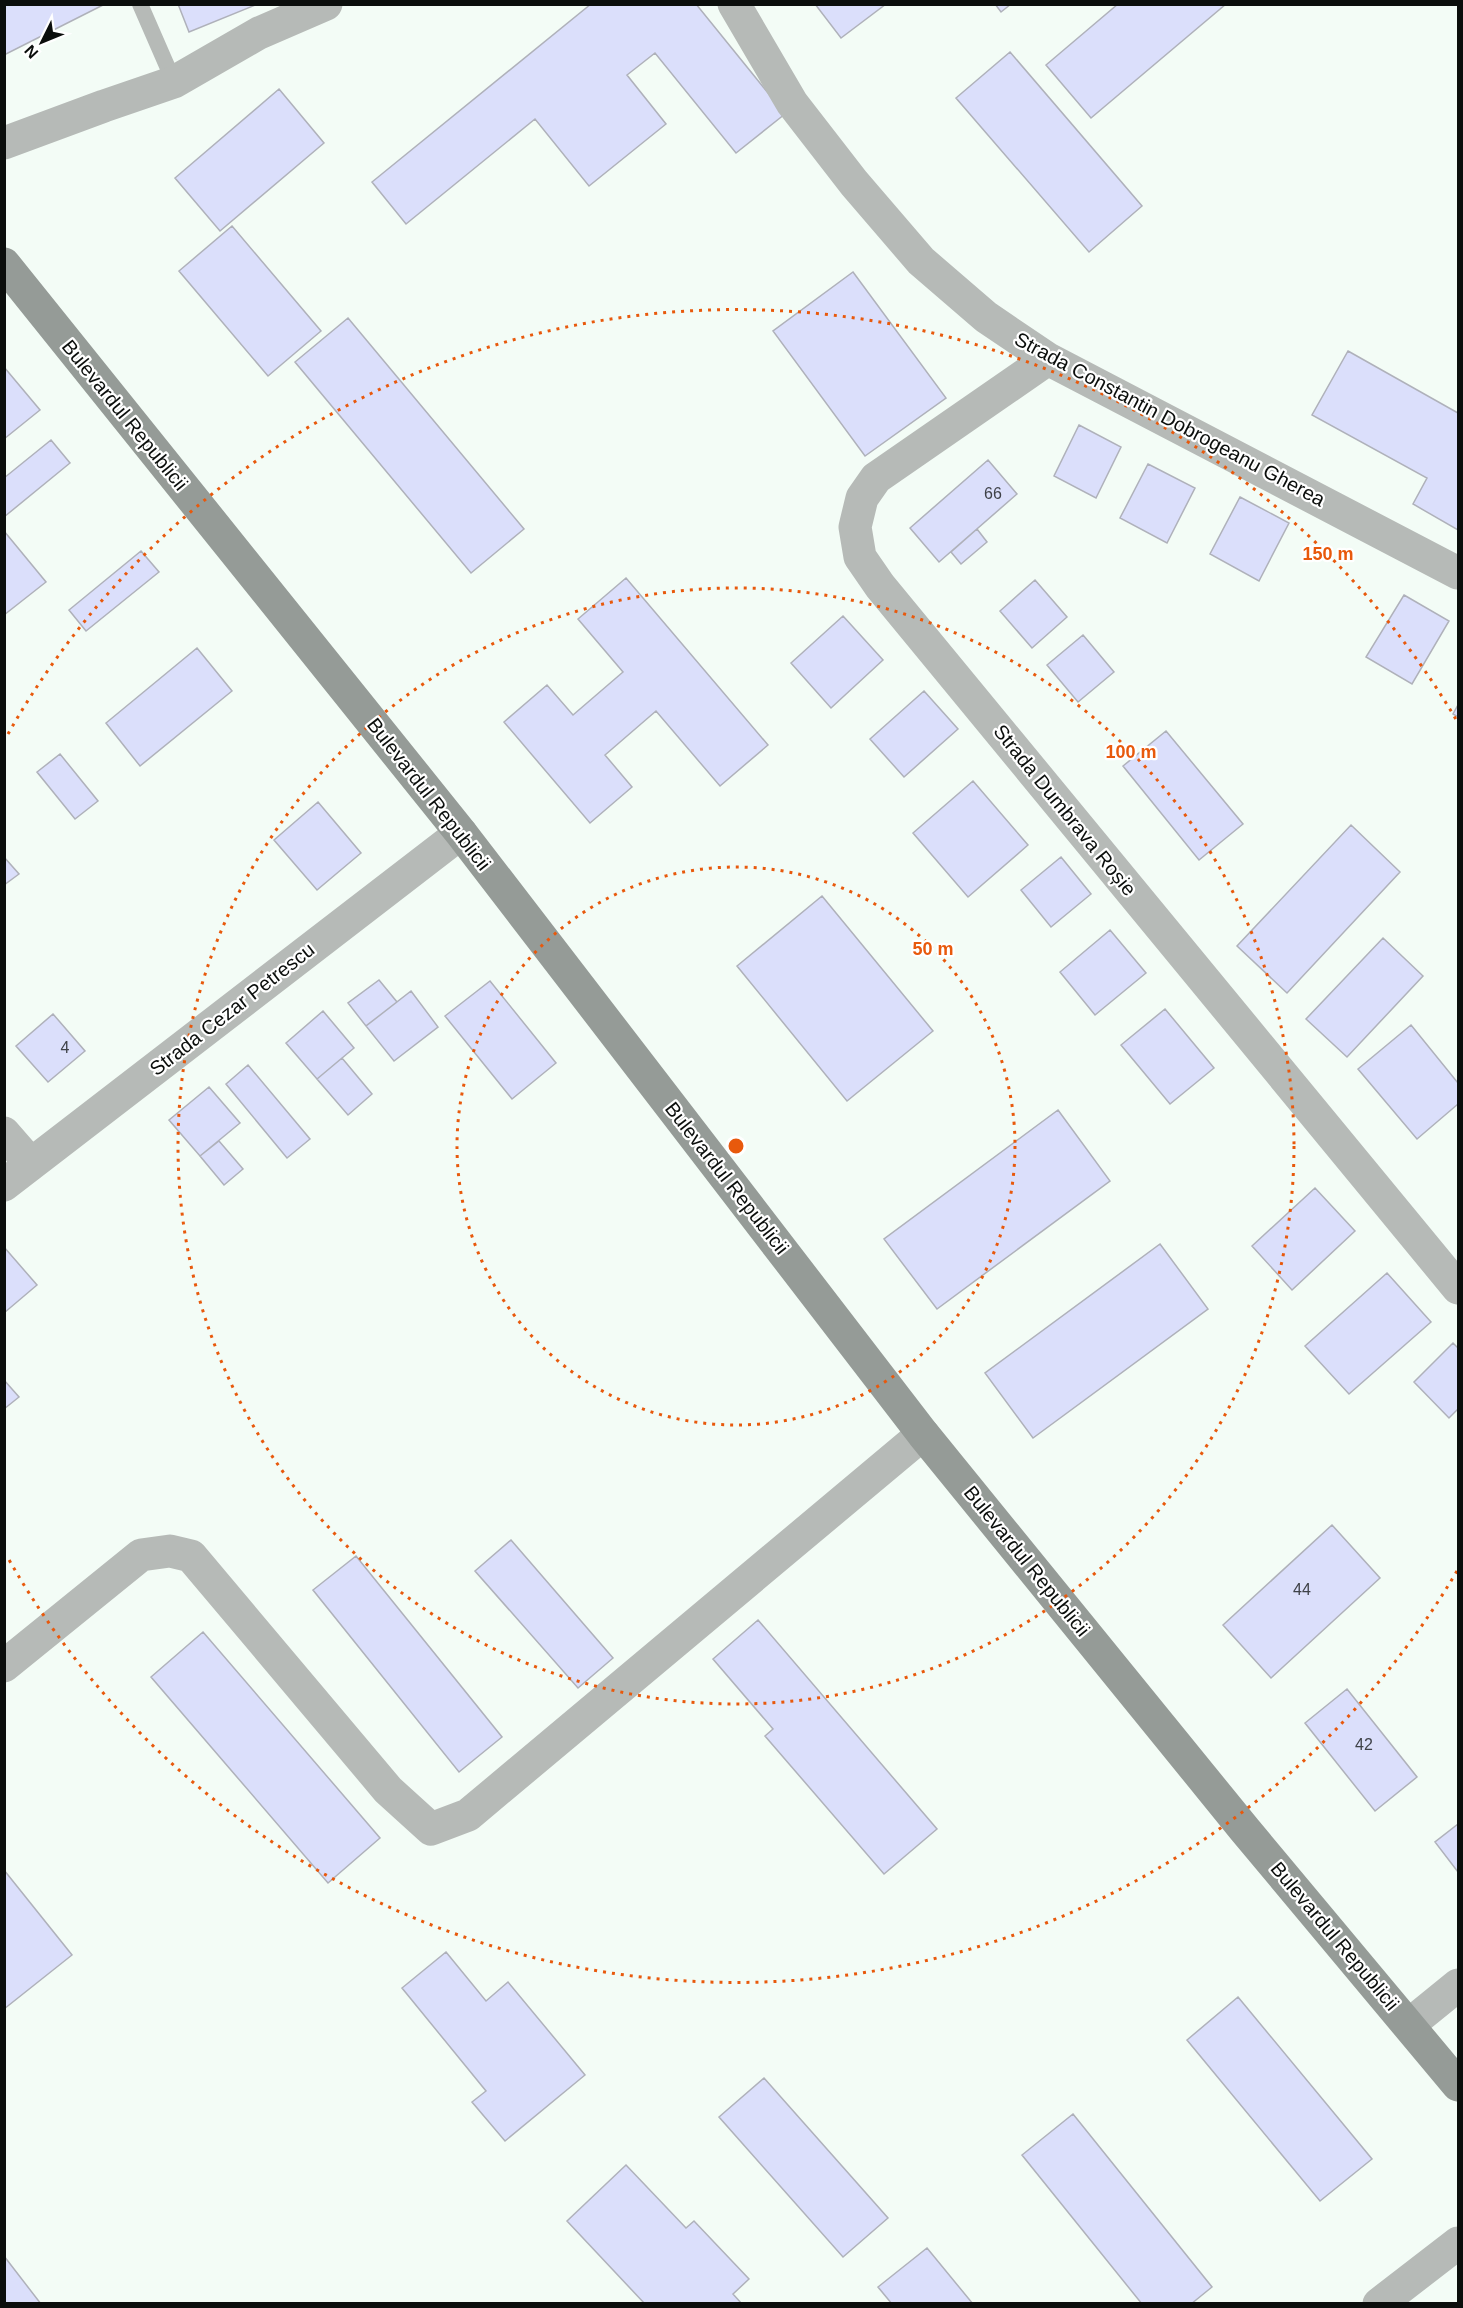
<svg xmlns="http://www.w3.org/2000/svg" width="1463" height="2308" viewBox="0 0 1463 2308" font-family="Arial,sans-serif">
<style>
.building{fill:#dbdffb;stroke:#afb1ba;stroke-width:1.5}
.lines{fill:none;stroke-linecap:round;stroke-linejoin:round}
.service{stroke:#b6bab7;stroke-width:16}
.minor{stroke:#b6bab7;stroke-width:33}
.secondary{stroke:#959b97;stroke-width:33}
.ring{fill:none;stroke:#e8590c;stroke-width:3;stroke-dasharray:3 6}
.labels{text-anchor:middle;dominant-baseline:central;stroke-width:4.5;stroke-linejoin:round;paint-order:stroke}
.number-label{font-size:16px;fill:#3f4248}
.street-label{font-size:20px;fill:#0b0e0c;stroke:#fff}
.centre{fill:#e8590c;stroke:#fff;stroke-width:3}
.ring-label{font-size:18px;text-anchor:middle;font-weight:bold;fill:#e8590c;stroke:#fff;stroke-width:4.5;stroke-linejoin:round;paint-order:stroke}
</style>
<rect width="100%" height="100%" fill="#f3fcf6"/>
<path class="building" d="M 4,4 L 105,4 L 4,55 Z
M 178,4 L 258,4 L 189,32 Z
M 591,4 L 696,4 L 785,114 L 736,153 L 655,53 L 627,75 L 666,124 L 589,186 L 535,119 L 406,224 L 372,182 Z
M 815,4 L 886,4 L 841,38 Z
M 995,4 L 1011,4 L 1001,12 Z
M 1118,4 L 1226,4 L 1091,118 L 1046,65 Z
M 1010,52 L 1142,206 L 1089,252 L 956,98 Z
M 279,89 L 324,143 L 220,231 L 175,178 Z
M 232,226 L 321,331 L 268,376 L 179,271 Z
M 853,272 L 946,398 L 865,456 L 773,331 Z
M 348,318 L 524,529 L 471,573 L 295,362 Z
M 1348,351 L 1458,413 L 1458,530 L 1413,504 L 1427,478 L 1312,415 Z
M 4,367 L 40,410 L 4,439 Z
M 1079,425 L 1121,447 L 1096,498 L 1054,476 Z
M 51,440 L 70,463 L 4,517 L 4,478 Z
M 988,460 L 1017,494 L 939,562 L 910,528 Z
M 1148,464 L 1195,488 L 1167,543 L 1120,518 Z
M 1240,497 L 1289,523 L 1259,581 L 1210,554 Z
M 977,529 L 987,542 L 961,564 L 951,552 Z
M 4,531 L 46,582 L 4,615 Z
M 141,551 L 159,572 L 86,631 L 69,610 Z
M 626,578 L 768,745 L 720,786 L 656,711 L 605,755 L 632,787 L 590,823 L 504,722 L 547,685 L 573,715 L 623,672 L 578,619 Z
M 1035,580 L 1067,617 L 1032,648 L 1000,611 Z
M 1404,595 L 1449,621 L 1412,684 L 1366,657 Z
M 843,616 L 883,660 L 831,708 L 791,663 Z
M 1083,635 L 1114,672 L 1078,702 L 1047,665 Z
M 197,648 L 232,691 L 140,766 L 106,723 Z
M 924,691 L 958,729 L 904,777 L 870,739 Z
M 1458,705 L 1458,717 L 1453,714 Z
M 1166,731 L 1243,824 L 1199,860 L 1123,766 Z
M 60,754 L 98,801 L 75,819 L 37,772 Z
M 973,781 L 1028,845 L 968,897 L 913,833 Z
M 318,802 L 361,853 L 317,890 L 274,840 Z
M 1351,825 L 1400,872 L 1287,993 L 1237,946 Z
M 4,857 L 19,874 L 4,885 Z
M 1061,857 L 1091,894 L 1051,927 L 1021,890 Z
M 822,896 L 933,1031 L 847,1101 L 737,966 Z
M 1110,930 L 1146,973 L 1095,1015 L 1060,972 Z
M 1383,938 L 1423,976 L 1347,1057 L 1306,1019 Z
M 379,980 L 397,1002 L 366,1026 L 348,1003 Z
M 490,981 L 556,1063 L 512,1099 L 445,1016 Z
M 411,991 L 438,1027 L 394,1061 L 366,1026 Z
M 1165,1009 L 1214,1068 L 1170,1104 L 1121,1045 Z
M 323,1011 L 354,1048 L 317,1079 L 286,1043 Z
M 53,1014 L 85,1051 L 48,1082 L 16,1046 Z
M 1411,1025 L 1458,1083 L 1458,1104 L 1417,1139 L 1358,1069 Z
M 342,1058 L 372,1094 L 348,1115 L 317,1079 Z
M 248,1065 L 310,1139 L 287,1158 L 226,1084 Z
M 209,1087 L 240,1123 L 200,1156 L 169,1120 Z
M 1058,1110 L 1110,1181 L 937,1309 L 884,1239 Z
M 219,1141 L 243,1169 L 224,1185 L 200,1156 Z
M 1315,1188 L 1355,1231 L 1292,1290 L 1252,1246 Z
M 1160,1244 L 1208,1309 L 1033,1438 L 985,1373 Z
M 4,1247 L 37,1285 L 4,1313 Z
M 1387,1273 L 1431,1322 L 1349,1394 L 1305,1346 Z
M 1453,1343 L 1458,1348 L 1458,1409 L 1449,1418 L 1414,1382 Z
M 4,1380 L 19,1397 L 4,1409 Z
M 1332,1525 L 1380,1578 L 1271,1678 L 1223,1625 Z
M 511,1540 L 613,1658 L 578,1688 L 475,1571 Z
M 356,1556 L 502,1737 L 459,1772 L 313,1590 Z
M 758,1620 L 937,1829 L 884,1874 L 765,1736 L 773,1729 L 713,1659 Z
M 203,1632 L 380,1838 L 328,1883 L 151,1677 Z
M 1347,1689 L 1417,1777 L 1375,1811 L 1305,1723 Z
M 1458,1824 L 1458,1872 L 1435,1842 Z
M 4,1870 L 72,1955 L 4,2009 Z
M 446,1952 L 486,2001 L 508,1982 L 585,2075 L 505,2141 L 472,2102 L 486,2091 L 402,1988 Z
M 1238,1997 L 1372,2159 L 1320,2201 L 1187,2040 Z
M 764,2078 L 888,2218 L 843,2257 L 719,2117 Z
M 1073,2114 L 1212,2287 L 1191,2304 L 1142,2304 L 1022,2155 Z
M 626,2165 L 686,2228 L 694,2221 L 749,2279 L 733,2294 L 742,2304 L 645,2304 L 567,2221 Z
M 927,2248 L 973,2304 L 892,2304 L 878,2287 Z
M 4,2256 L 41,2304 L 4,2304 Z"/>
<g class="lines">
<path class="service" d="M 140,4 L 174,82"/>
<path class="minor" d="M 734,4 L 792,103 L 854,183 L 921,261 L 986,317 L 1048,359 L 1458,573
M 4,143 L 104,106 L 174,82 L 259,33 L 326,4
M 1048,359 L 876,478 L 862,498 L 855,527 L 860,557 L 880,586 L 1458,1288
M 4,1133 L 31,1164
M 4,1185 L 461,833
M 4,1666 L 141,1555 L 170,1551 L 191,1556 L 388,1790 L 431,1829 L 468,1815 L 923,1434
M 1410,2024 L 1458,1985
M 1379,2304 L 1458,2243"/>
<path class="secondary" d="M 4,264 L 461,833 L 923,1434 L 1245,1830 L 1458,2085"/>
</g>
<g class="ring">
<circle cx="736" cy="1146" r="279"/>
<circle cx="736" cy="1146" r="558"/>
<path d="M1457 1571A837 837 0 0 1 8 1558M8 734A837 837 0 0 1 1457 721"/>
</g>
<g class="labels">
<g class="number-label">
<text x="993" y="493">66</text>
<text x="65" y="1047">4</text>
<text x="1302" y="1589">44</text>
<text x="1364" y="1744">42</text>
</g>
<g class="street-label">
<text transform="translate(125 415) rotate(51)">Bulevardul Republicii</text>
<text transform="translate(1170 419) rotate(28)">Strada Constantin Dobrogeanu Gherea</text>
<text transform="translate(429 794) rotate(52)">Bulevardul Republicii</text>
<text transform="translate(1065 810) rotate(51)">Strada Dumbrava Roșie</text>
<text transform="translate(232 1009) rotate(-38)">Strada Cezar Petrescu</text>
<text transform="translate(727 1178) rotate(52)">Bulevardul Republicii</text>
<text transform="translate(1027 1561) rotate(51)">Bulevardul Republicii</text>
<text transform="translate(1335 1936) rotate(50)">Bulevardul Republicii</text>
</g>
</g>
<circle cx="736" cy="1146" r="9" class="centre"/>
<g class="ring-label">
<text x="1328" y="560">150 m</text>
<text x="1131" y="758">100 m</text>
<text x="933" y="955">50 m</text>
</g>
<rect width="1463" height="2308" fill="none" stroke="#0b0e0c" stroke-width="12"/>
<g transform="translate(42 42) rotate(227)" stroke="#ffffff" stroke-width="4.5" paint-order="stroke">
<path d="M0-4.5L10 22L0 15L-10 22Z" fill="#0b0e0c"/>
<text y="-9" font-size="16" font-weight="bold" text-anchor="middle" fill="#0b0e0c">N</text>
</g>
</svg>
